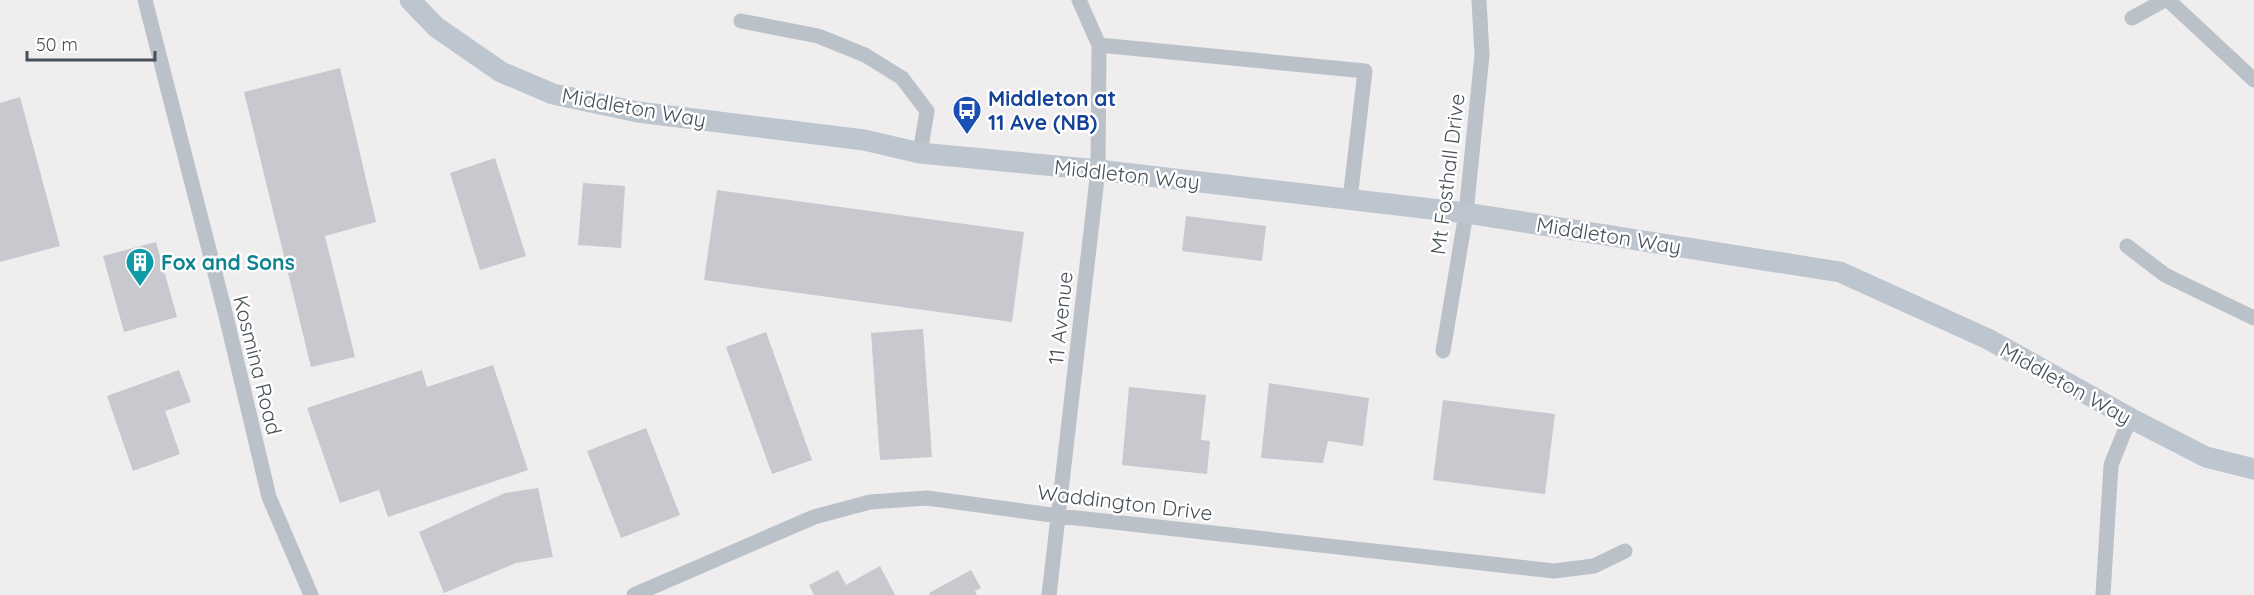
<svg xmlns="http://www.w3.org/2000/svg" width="2254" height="595" viewBox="0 0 2254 595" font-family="Quicksand,sans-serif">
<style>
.building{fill:#c7c9cf}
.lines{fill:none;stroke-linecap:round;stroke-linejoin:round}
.street{stroke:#bac1c8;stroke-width:15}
.secondary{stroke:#bdc5cf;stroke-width:21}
.labels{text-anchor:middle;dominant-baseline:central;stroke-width:5;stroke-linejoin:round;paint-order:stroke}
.transit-label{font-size:21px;font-weight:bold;fill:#164399;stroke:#fff;text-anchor:start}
.street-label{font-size:21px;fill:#475058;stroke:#fff}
.culture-label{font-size:21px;font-weight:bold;fill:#0d838f;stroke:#fff;text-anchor:start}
</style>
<rect width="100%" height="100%" fill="#efeded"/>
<path class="building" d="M 340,68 L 376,222 L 325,236 L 355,357 L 311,367 L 244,92 Z
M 20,97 L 60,246 L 0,262 L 0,103 Z
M 495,158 L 526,256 L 480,270 L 450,173 Z
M 583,183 L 625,186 L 621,248 L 578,245 Z
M 717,190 L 1024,232 L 1012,322 L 704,280 Z
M 1186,216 L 1266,226 L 1262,261 L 1182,251 Z
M 156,242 L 177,317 L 124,332 L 103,256 Z
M 923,329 L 932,457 L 880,460 L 871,333 Z
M 766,332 L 812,460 L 772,474 L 726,347 Z
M 493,365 L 528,470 L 388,517 L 379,490 L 340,503 L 307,408 L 422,370 L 427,387 Z
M 179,370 L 191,402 L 165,411 L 180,454 L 133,471 L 107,396 Z
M 1269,383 L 1369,398 L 1363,446 L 1328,441 L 1323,463 L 1261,458 Z
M 1129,387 L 1206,395 L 1201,440 L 1210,441 L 1207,474 L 1122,465 Z
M 1443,400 L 1555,414 L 1545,494 L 1433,480 Z
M 646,428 L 680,515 L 621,538 L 587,451 Z
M 538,488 L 553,557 L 516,563 L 444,593 L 419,532 L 505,493 Z
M 880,566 L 895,595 L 814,595 L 809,585 L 838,570 L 846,585 Z
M 971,570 L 981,588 L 975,591 L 977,595 L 930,595 L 929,593 Z"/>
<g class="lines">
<path class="street" d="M 145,0 L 226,316 L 269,497 L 311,595
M 2168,0 L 2254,80
M 2132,18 L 2165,0
M 741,21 L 818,36 L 865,55 L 902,78 L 927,111 L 920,153
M 1099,45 L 1365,71 L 1350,199
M 2127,246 L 2165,275 L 2254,318
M 1443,351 L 1466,213 L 1482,55 L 1479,0
M 634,595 L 814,517 L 870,502 L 927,498 L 1059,516 L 1554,571 L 1594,566 L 1625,551
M 1049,595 L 1098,170 L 1099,45 L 1079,0
M 2103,595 L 2111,465 L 2130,418"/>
<path class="secondary" d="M 410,0 L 436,27 L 501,72 L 553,94 L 638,112 L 864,140 L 920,153 L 1098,170 L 1466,213 L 1840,272 L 1988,339 L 2130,418 L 2206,457 L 2254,469"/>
</g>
<defs>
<g id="bus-pin" transform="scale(1.5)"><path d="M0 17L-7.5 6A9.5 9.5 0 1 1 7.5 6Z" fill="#1a4fb4" stroke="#fff"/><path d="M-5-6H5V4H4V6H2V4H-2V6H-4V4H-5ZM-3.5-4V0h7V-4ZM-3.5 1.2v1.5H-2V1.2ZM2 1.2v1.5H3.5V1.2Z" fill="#fff"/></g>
<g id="building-pin" transform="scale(1.5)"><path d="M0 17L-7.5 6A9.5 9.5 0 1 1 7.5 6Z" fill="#0f9aa8" stroke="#fff"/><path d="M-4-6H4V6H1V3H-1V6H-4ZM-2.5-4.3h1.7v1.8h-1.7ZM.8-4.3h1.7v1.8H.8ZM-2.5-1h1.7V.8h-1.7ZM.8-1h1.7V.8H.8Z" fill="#fff"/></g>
</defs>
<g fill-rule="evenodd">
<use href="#bus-pin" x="967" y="110"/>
<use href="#building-pin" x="140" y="262"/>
</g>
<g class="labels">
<g class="transit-label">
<text x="988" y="98">Middleton at<tspan x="988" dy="24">11 Ave (NB)</tspan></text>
</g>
<g class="street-label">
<text transform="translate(634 107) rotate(10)">Middleton Way</text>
<text transform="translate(1127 174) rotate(6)">Middleton Way</text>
<text transform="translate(1447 174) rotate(-83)">Mt Fosthall Drive</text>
<text transform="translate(1609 235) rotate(9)">Middleton Way</text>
<text transform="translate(1060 318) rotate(-84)">11 Avenue</text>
<text transform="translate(258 365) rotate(76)">Kosmina Road</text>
<text transform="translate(2066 383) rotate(29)">Middleton Way</text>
<text transform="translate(1125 502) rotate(7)">Waddington Drive</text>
</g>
<g class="culture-label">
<text x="161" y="262">Fox and Sons</text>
</g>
</g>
<path d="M27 51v9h128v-9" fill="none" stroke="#475058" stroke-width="3"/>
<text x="36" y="51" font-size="18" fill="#475058" stroke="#ffffff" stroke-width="4.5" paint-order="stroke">50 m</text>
</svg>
